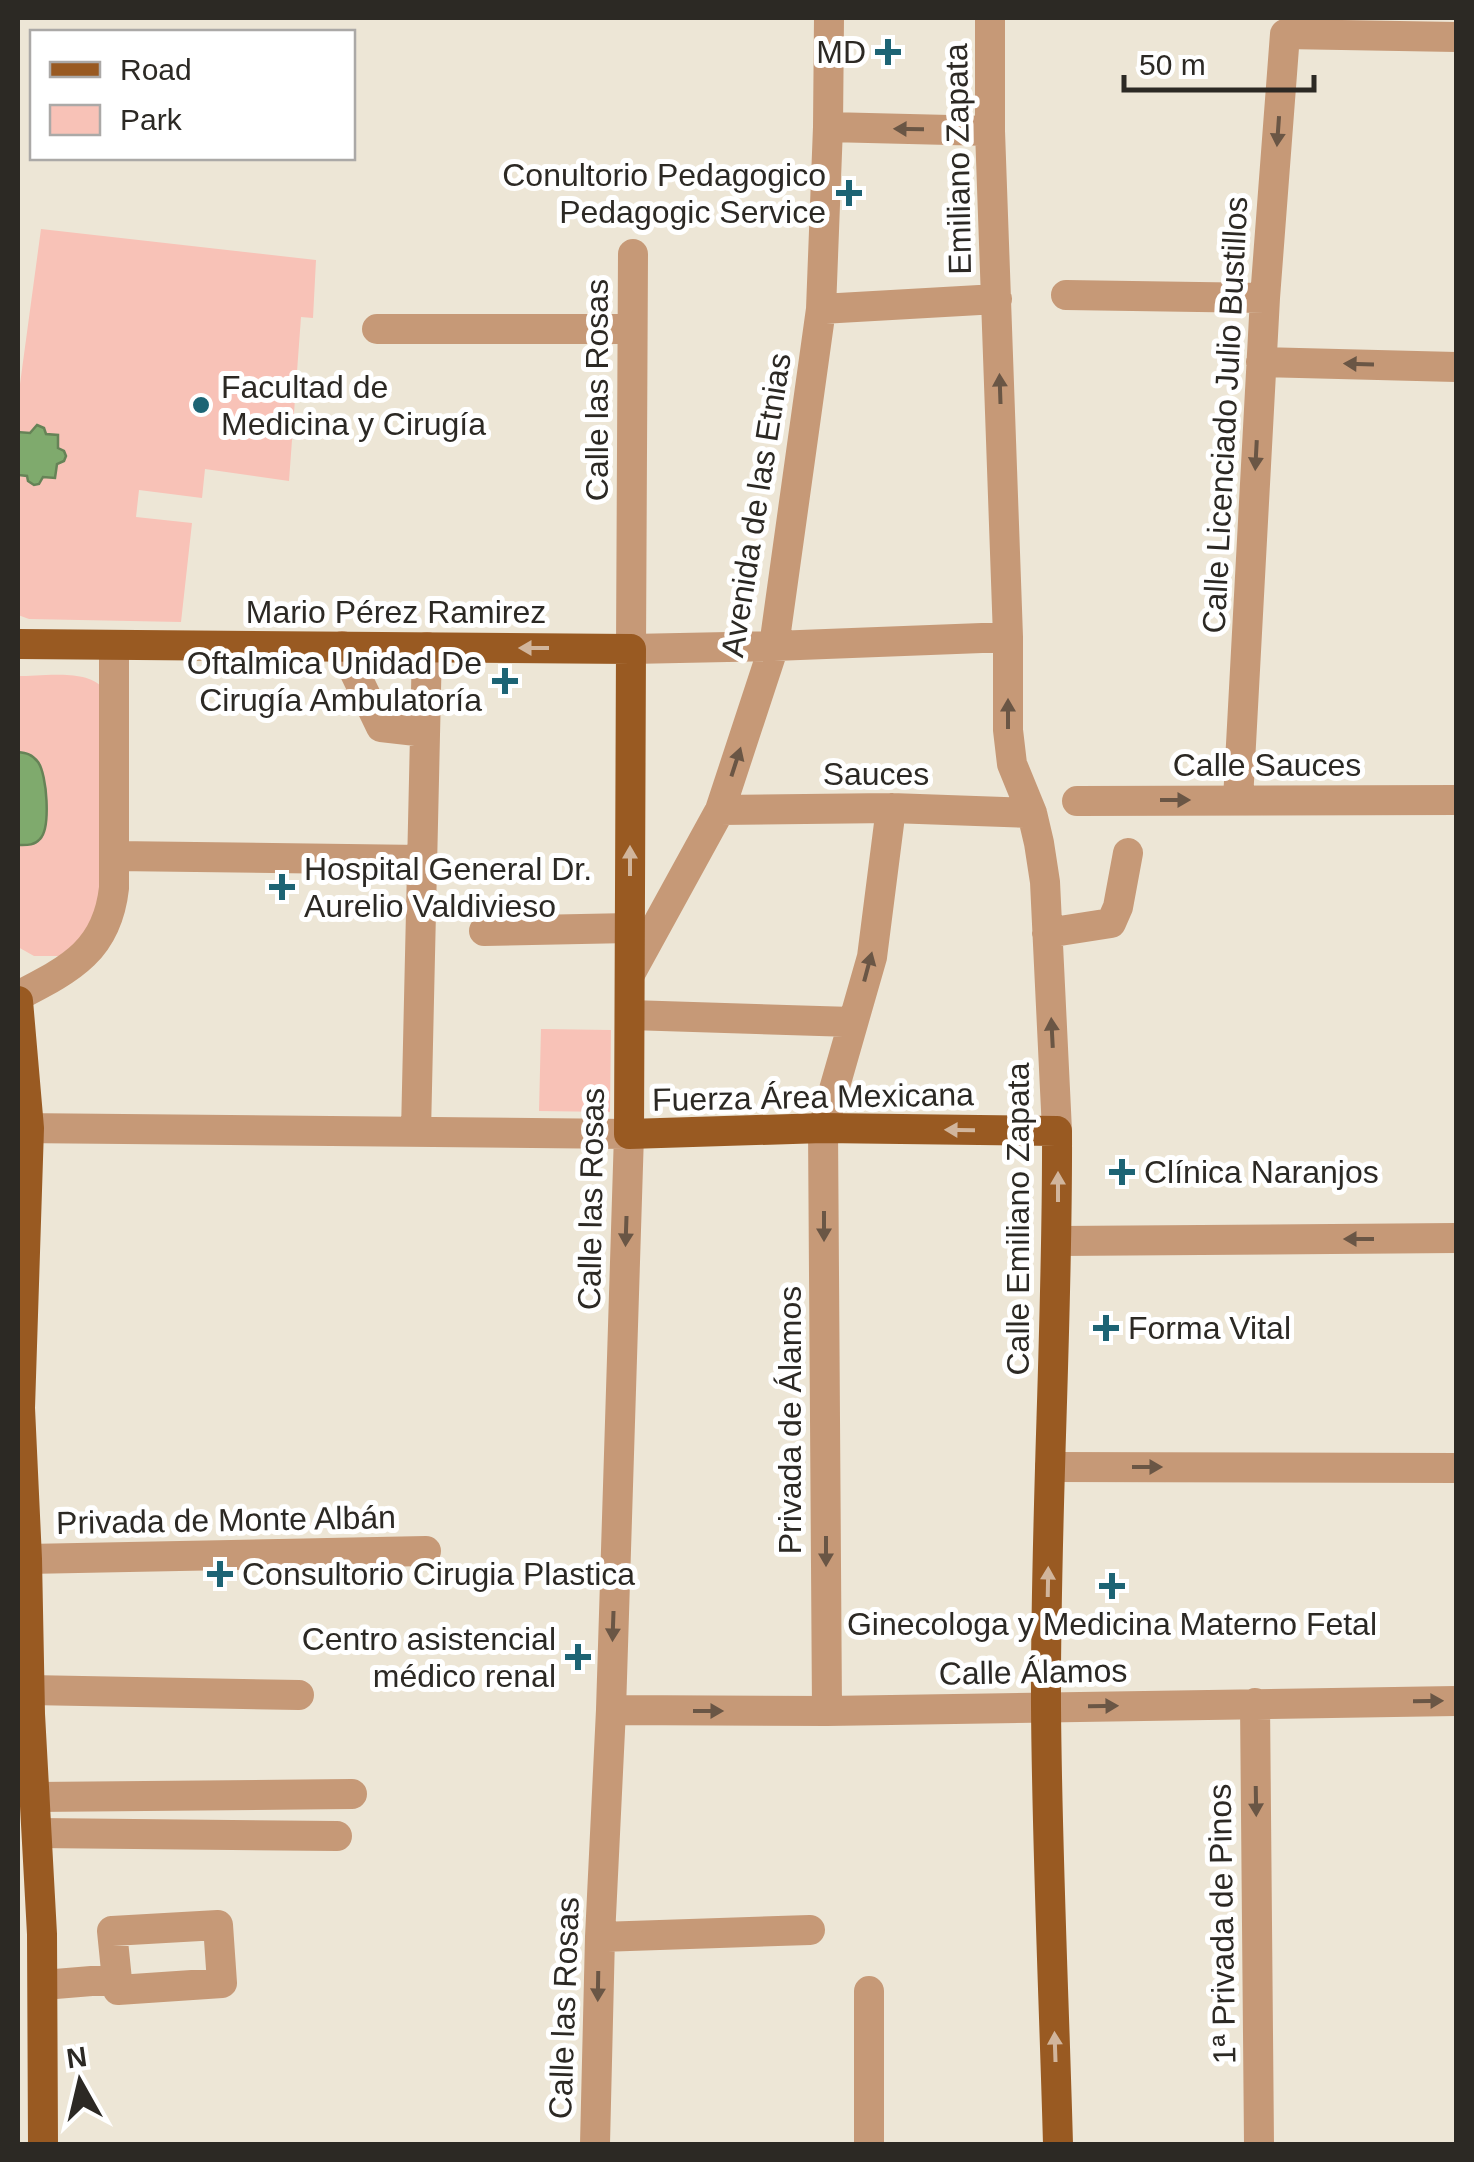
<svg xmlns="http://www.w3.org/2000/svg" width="1474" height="2162" viewBox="0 0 1474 2162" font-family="Helvetica,sans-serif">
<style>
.green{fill:#f8c2b7}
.water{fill:#7faa6d;stroke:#668357;stroke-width:2.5}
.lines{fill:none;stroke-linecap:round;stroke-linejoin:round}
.minor{stroke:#c69977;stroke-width:30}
.major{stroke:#995a22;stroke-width:30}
.oneway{fill:#6a5645}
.oneway2{fill:#d1b59c}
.poi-dot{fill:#1d6474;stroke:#fff;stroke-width:4}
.labels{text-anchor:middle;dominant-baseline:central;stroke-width:10;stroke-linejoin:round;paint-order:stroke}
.poi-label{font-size:32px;fill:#2c2924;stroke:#fff;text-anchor:start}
.street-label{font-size:32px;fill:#2c2924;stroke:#fff}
</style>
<rect width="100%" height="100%" fill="#ede6d6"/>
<path class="green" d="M 41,229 L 316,260 L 313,318 L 301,317 L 289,481 L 205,469 L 202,498 L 139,490 L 136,517 L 192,523 L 181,622 L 29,619 L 18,615 L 18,384 L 20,384 Z
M 18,676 C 41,676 86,669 102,687 L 103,892 L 91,932 L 59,956 L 34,956 L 18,947 Z
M 541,1029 L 611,1030 L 610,1112 L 539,1111 Z"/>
<path class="water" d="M 37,425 L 44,428 L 46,434 L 58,435 L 58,448 L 64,451 L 66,456 L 64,461 L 57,464 L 55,478 L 43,477 L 39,484 L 34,485 L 28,481 L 27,476 L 18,475 L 18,432 L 30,433 Z
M 18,752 C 26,753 32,754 38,762 C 47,774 51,828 40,839 C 34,846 26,845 18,845 Z"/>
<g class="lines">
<path class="minor" d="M 990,18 L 990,131 L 1008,637 L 1008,730 L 1012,764 L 1032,813 L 1039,843 L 1045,882 L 1057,1131
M 828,127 L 990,131
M 633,254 L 631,649 L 774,646 L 1008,637
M 1066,295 L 1265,298
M 821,309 L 997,299
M 377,329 L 632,329
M 1261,362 L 1456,367
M 342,646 L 381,727 L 425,732
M 1238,800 L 1265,298 L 1285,34 L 1456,37
M 1077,801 L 1456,800
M 720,810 L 891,808 L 1032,813
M 115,856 L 422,860
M 484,931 L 630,928
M 1047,933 L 1111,923 L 1118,907 L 1128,853
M 630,974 L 720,810 L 774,646 L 821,309 L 828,127 L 829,18
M 18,996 C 70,969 107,951 114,888 L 114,645
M 630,1015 L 852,1022
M 18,1128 L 629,1134 L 611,1710 L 600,1937 L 595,2144
M 416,1132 L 427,647
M 1058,1241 L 1456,1238
M 1050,1467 L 1456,1468
M 27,1559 L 426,1551
M 29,1690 L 299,1695
M 1255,1703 L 1259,2144
M 611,1710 L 827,1711 L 1456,1701
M 827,1711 L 823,1128 L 872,957 L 891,808
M 35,1797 L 352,1794
M 37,1833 L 337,1836
M 218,1925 L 222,1983 L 118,1990 L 112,1931 Z
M 600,1937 L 810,1930
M 43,1985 L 116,1979
M 869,1991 L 869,2144"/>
<path class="major" d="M 18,644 L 631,649 L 629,1134 L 823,1128 L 1057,1131 C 1058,1323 1045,1514 1046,1706 C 1047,1852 1054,1998 1058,2144
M 18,1001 L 29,1128 L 20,1408 L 27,1559 L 30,1714 L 42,1934 L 43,2144"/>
</g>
<defs><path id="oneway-solid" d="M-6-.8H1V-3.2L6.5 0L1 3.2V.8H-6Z" transform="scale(2.5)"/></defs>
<g class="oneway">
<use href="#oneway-solid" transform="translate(909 129) rotate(-179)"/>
<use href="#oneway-solid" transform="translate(1278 131) rotate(94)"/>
<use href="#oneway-solid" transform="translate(1359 364) rotate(-178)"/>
<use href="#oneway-solid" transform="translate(1000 389) rotate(-92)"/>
<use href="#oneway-solid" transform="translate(1256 455) rotate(93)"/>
<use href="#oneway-solid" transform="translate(1008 714) rotate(-90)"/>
<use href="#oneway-solid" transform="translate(736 762) rotate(-72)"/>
<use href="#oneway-solid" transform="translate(1175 800)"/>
<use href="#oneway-solid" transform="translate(868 967) rotate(-75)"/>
<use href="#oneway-solid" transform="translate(1052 1033) rotate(-93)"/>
<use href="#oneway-solid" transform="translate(824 1226) rotate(90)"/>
<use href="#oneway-solid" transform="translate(626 1231) rotate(92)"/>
<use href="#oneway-solid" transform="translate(1359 1239) rotate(180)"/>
<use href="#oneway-solid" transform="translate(1147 1467)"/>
<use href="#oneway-solid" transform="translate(826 1551) rotate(90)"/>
<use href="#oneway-solid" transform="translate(613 1626) rotate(92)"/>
<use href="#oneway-solid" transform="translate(1428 1701) rotate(-1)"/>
<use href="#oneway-solid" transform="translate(1103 1706) rotate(-1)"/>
<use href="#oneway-solid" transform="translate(708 1711)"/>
<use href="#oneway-solid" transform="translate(1256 1801) rotate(89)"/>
<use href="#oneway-solid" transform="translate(598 1986) rotate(91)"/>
</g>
<g class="oneway2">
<use href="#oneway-solid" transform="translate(534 648) rotate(-180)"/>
<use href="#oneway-solid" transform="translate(630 861) rotate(-90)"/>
<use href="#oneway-solid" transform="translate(960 1130) rotate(-179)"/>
<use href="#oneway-solid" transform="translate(1058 1187) rotate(-90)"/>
<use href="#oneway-solid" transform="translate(1048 1582) rotate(-89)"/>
<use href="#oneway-solid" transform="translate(1055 2047) rotate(-92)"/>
</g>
<g class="poi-dot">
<path d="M883 37h10v10h10v10h-10v10h-10v-10h-10v-10h10z"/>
<path d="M844 178h10v10h10v10h-10v10h-10v-10h-10v-10h10z"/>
<circle cx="201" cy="405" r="10"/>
<path d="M500 666h10v10h10v10h-10v10h-10v-10h-10v-10h10z"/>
<path d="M277 872h10v10h10v10h-10v10h-10v-10h-10v-10h10z"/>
<path d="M1117 1157h10v10h10v10h-10v10h-10v-10h-10v-10h10z"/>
<path d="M1101 1313h10v10h10v10h-10v10h-10v-10h-10v-10h10z"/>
<path d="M215 1559h10v10h10v10h-10v10h-10v-10h-10v-10h10z"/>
<path d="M1107 1571h10v10h10v10h-10v10h-10v-10h-10v-10h10z"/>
<path d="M573 1642h10v10h10v10h-10v10h-10v-10h-10v-10h10z"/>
</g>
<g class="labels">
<g class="poi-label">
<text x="866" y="52" text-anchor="end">MD</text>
<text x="826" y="175" text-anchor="end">Conultorio Pedagogico<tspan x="826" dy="37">Pedagogic Service</tspan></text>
<text x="221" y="387">Facultad de<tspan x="221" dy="37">Medicina y Cirugía</tspan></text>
<text x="482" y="663" text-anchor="end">Oftalmica Unidad De<tspan x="482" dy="37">Cirugía Ambulatoría</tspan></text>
<text x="304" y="869">Hospital General Dr.<tspan x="304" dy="37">Aurelio Valdivieso</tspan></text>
<text x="1144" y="1172">Clínica Naranjos</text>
<text x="1128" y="1328">Forma Vital</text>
<text x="242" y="1574">Consultorio Cirugia Plastica</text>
<text x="1112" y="1624" text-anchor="middle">Ginecologa y Medicina Materno Fetal</text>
<text x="556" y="1639" text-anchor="end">Centro asistencial<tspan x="556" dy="37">médico renal</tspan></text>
</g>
<g class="street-label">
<text transform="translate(958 159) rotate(-91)">Emiliano Zapata</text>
<text transform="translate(597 390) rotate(-90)">Calle las Rosas</text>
<text transform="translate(1225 415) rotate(-87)">Calle Licenciado Julio Bustillos</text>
<text transform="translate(756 505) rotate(-81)">Avenida de las Etnias</text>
<text x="396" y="612">Mario Pérez Ramirez</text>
<text x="1267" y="765">Calle Sauces</text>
<text x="876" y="774">Sauces</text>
<text transform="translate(813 1097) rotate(-1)">Fuerza Área Mexicana</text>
<text transform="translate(591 1199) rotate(-89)">Calle las Rosas</text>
<text transform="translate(1018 1219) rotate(-90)">Calle Emiliano Zapata</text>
<text transform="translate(790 1420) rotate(-90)">Privada de Álamos</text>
<text transform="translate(226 1520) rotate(-1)">Privada de Monte Albán</text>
<text transform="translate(1033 1672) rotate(-1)">Calle Álamos</text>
<text transform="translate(1222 1924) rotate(-91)">1ª Privada de Pinos</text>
<text transform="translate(564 2008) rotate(-88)">Calle las Rosas</text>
</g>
</g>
<rect width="1474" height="2162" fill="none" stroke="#2c2924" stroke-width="40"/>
<rect x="30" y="30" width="325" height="130" fill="#ffffff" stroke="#aba9a7" stroke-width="2.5"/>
<rect x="50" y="62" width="50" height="15" fill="#995a22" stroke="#aba9a7" stroke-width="2.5"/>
<text x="120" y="80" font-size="30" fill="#2c2924">Road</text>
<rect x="50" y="105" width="50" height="30" fill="#f8c2b7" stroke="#aba9a7" stroke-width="2.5"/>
<text x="120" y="130" font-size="30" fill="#2c2924">Park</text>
<g transform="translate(80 2082) rotate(352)" stroke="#ffffff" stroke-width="8" paint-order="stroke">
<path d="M0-8L18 38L0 25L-18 38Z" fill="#2c2924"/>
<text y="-15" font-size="28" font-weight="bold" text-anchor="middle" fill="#2c2924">N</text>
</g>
<path d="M1124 75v15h190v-15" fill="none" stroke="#2c2924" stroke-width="5"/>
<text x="1139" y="75" font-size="30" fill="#2c2924" stroke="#ffffff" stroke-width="8" paint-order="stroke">50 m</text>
</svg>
